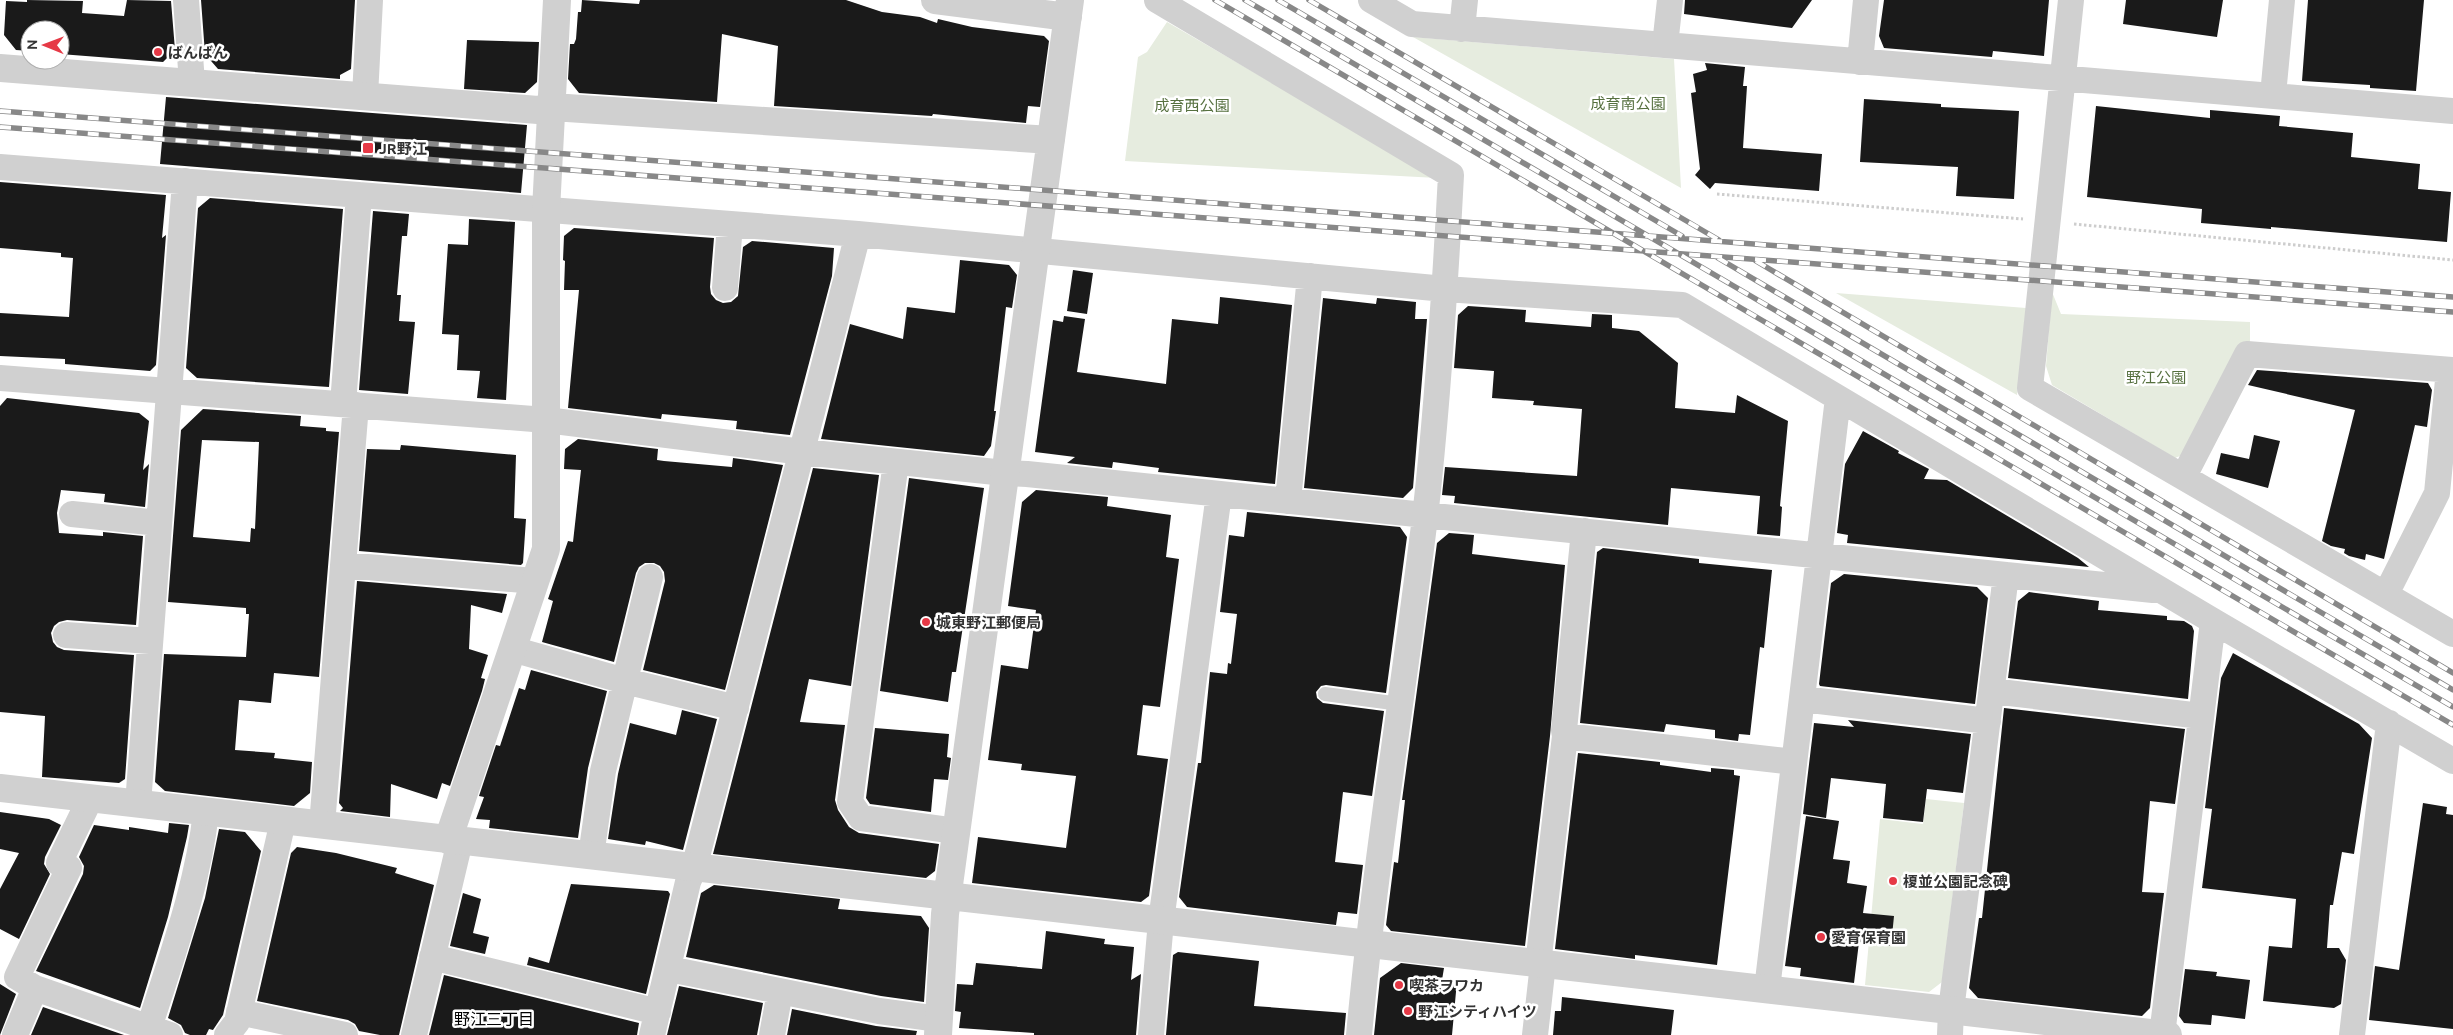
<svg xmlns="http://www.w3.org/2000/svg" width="2453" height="1035" viewBox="0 0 2453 1035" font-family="Ubuntu,'Noto Sans JP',sans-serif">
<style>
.green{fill:#e6ecdf}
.building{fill:#1a1a1a;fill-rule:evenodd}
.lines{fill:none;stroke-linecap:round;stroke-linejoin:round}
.path{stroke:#cdcdcd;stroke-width:3;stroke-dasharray:2.5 2.5;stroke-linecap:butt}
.service{stroke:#d0d0d0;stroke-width:14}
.minor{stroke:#d0d0d0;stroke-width:26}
.tertiary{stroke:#d0d0d0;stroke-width:28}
.rail-casing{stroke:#888;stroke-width:5.5}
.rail{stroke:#fff;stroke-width:4;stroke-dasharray:11;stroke-linecap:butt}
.poi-dot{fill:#e63946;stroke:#fff;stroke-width:2}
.labels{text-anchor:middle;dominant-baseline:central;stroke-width:5;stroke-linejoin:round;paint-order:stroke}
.poi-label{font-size:15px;font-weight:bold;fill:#333;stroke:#fff;text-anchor:start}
.park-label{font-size:15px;fill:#56703f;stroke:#fff}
.neighbourhood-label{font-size:16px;fill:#000;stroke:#fff}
</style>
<rect width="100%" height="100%" fill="#fff"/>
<path class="green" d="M 1167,22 L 1437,178 L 1125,161 L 1138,57 L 1147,52 Z
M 1413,37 L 1674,59 L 1681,188 Z
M 2052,292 L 2061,314 L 2250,322 L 2250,345 L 2185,454 L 2175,458 L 2052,385 L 2046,366 Z
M 1836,293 L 2026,308 L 2017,395 Z
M 1926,799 L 1964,803 L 1942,982 L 1929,992 L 1865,985 L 1880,819 L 1923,824 Z"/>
<path class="building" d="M 27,0 L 83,1 L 82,13 L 124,16 L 127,0 L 171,1 L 175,50 L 163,62 L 60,54 L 60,30 L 30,30 L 30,51 L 16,50 L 4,35 L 6,1 L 27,2 Z
M 201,0 L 355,0 L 351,69 L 340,75 L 340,79 L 218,69 L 205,54 Z
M 582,0 L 639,4 L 640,0 L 846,0 L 882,12 L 920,17 L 937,23 L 938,19 L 972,27 L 1044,36 L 1049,41 L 1040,107 L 1028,106 L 1026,123 L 933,114 L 932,116 L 774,106 L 778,46 L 722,34 L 717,102 L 579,93 L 568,79 L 570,44 L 574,44 L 576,39 L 578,12 L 581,12 Z
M 1685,0 L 1812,0 L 1792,28 L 1684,14 Z
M 1884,0 L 2049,0 L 2044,56 L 1993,51 L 1992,57 L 1884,48 L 1879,36 Z
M 2126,0 L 2223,0 L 2217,37 L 2123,24 Z
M 2308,0 L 2424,0 L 2416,91 L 2370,88 L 2370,85 L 2302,81 Z
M 467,40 L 539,42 L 537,82 L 525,93 L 464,89 Z
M 1705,63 L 1745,67 L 1743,86 L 1747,86 L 1743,148 L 1822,154 L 1819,191 L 1715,183 L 1710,189 L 1695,175 L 1700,169 L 1691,93 L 1696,92 L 1693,74 L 1707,70 Z
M 166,97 L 527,125 L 521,193 L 160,164 Z
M 1864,99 L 1941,104 L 1941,107 L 2019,111 L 2014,199 L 1956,196 L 1958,167 L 1860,162 Z
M 2096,106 L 2210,118 L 2210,110 L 2280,116 L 2279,126 L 2353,133 L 2351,157 L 2420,164 L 2418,189 L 2451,192 L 2447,242 L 2271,227 L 2271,229 L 2201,223 L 2202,209 L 2087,197 Z
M 0,182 L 166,195 L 162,238 L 166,235 L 156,365 L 150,371 L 65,364 L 65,359 L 0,356 L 0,313 L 69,317 L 73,258 L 61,257 L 61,253 L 0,248 Z
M 210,198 L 343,209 L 329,387 L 197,378 L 186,368 L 198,208 Z
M 373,211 L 409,214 L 407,236 L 402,236 L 397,295 L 401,295 L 399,321 L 415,322 L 408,394 L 359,390 Z
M 469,219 L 515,222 L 506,400 L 477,398 L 480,371 L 457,370 L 459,335 L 442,334 L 448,244 L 468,245 Z
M 574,228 L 714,238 L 710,287 L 711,294 L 716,300 L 723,303 L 731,302 L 738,296 L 743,247 L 752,241 L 834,248 L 832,276 L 790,435 L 736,429 L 737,421 L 662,414 L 661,419 L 568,408 L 579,290 L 564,290 L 565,261 L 563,260 L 564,236 Z
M 960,260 L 1009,265 L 1017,275 L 1012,308 L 1006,307 L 994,411 L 996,411 L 991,446 L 984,456 L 821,439 L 850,324 L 903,339 L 907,307 L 955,313 Z
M 1073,270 L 1093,273 L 1087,314 L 1067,311 Z
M 1220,297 L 1292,305 L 1275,484 L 1158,472 L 1159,468 L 1113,462 L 1112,468 L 1067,463 L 1075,457 L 1035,452 L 1053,320 L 1063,322 L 1064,316 L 1085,319 L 1077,372 L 1166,384 L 1172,319 L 1218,324 Z
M 1323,298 L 1376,304 L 1377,298 L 1416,302 L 1415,319 L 1427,319 L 1413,488 L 1403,498 L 1304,488 Z
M 1468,306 L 1526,310 L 1525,322 L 1591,327 L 1592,314 L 1612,315 L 1612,328 L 1639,331 L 1678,363 L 1675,408 L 1735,413 L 1737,395 L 1788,421 L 1780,506 L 1782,507 L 1780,536 L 1757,534 L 1760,496 L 1671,488 L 1668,525 L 1454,503 L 1455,496 L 1442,495 L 1445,467 L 1577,476 L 1582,409 L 1533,405 L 1534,401 L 1492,398 L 1494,371 L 1454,368 L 1458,315 Z
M 2257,370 L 2428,383 L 2432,390 L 2427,427 L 2415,425 L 2384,559 L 2366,554 L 2365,560 L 2349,556 L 2344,553 L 2345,549 L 2331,546 L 2322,541 L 2355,410 L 2248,385 Z
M 7,398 L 139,413 L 149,421 L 143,470 L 149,464 L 145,507 L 104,502 L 105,494 L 61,490 L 57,513 L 59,533 L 103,536 L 103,532 L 143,536 L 136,625 L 67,620 L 59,622 L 54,626 L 51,633 L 53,642 L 57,647 L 64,650 L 134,655 L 125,779 L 119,783 L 42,777 L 45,716 L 0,712 L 0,406 Z
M 203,409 L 301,416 L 300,426 L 326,428 L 326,431 L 339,432 L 319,677 L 274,673 L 271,703 L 239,700 L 235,750 L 275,753 L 274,758 L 312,762 L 310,793 L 294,806 L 165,791 L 155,782 L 164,654 L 246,657 L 249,614 L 246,614 L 246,608 L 168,602 L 181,430 ZM 202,440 L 259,442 L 255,529 L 251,528 L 250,542 L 193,537 Z
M 1863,431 L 1899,451 L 1898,453 L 1929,469 L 1924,479 L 1947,480 L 2078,558 L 2089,567 L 1847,543 L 1848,535 L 1837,533 L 1845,464 Z
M 2254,435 L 2280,441 L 2268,488 L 2216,474 L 2221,453 L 2249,459 Z
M 578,439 L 658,449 L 657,460 L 664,461 L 732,467 L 733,458 L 783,465 L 725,690 L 643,670 L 665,581 L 664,572 L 660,566 L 654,563 L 645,563 L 639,567 L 636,573 L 614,662 L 542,642 L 553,601 L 548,599 L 568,541 L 573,542 L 581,470 L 564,469 L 565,449 Z
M 401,445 L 516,455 L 514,518 L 526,519 L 523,563 L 521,565 L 359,551 L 367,449 L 400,450 Z
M 813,468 L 879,475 L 851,686 L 809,679 L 800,722 L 845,725 L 835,800 L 838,810 L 849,827 L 859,833 L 939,844 L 935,871 L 926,878 L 713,854 Z
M 909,478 L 984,488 L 956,672 L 952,672 L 948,702 L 880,691 Z
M 1036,490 L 1108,497 L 1107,506 L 1171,515 L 1166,557 L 1179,559 L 1160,707 L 1143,705 L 1137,755 L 1168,759 L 1149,896 L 1141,902 L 972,883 L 978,837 L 1066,848 L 1076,776 L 1021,770 L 1022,764 L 988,760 L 1001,665 L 1028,669 L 1036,610 L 1008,606 L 1022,502 Z
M 1247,512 L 1400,527 L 1407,537 L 1386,693 L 1326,685 L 1321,686 L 1316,692 L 1317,698 L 1323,703 L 1384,711 L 1372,796 L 1343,792 L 1335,862 L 1363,865 L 1357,914 L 1338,912 L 1336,925 L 1187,907 L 1179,897 L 1198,763 L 1201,763 L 1210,672 L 1227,674 L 1228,663 L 1231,664 L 1237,614 L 1220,612 L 1229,535 L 1244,537 Z
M 1449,533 L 1474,535 L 1472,554 L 1565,565 L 1550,736 L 1525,946 L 1391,931 L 1386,925 L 1394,862 L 1398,863 L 1405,800 L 1402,800 L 1437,543 Z
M 1603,548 L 1699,559 L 1699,563 L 1772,570 L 1764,648 L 1760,647 L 1750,735 L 1739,734 L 1738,741 L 1715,738 L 1715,730 L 1666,724 L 1664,732 L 1580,723 L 1597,552 Z
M 1844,574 L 1977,587 L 1988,598 L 1975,704 L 1820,686 L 1819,684 L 1831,583 Z
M 357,581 L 507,594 L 502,613 L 471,605 L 469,649 L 488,655 L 481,678 L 485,679 L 482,691 L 450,786 L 442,783 L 437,799 L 391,784 L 390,817 L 340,811 L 343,808 L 339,803 Z
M 2029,592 L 2099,601 L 2098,610 L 2167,616 L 2167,620 L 2184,621 L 2192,626 L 2194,631 L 2188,699 L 2008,678 L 2018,601 Z
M 2233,653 L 2359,724 L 2372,738 L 2354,854 L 2342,852 L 2333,905 L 2330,905 L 2327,948 L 2339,948 L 2346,960 L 2341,1004 L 2334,1008 L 2263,1001 L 2269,946 L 2292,948 L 2296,899 L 2202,888 L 2212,809 L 2205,808 L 2221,678 Z
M 531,670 L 607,691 L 588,768 L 578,838 L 489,828 L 490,820 L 476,819 L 484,797 L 479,796 L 496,745 L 500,746 L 519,688 L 525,690 Z
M 2004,708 L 2185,729 L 2175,804 L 2150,801 L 2142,892 L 2164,893 L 2150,1008 L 2142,1016 L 1978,998 L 1969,988 L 1979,918 L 1982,918 Z
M 682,710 L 717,719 L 683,850 L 646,841 L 645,845 L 608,839 L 618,774 L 630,723 L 676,735 Z
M 1848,720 L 1971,734 L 1963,793 L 1927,789 L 1923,822 L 1883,818 L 1886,784 L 1831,778 L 1826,818 L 1803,814 L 1814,723 L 1854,727 Z
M 875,728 L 949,734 L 947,757 L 951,758 L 948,780 L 934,779 L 931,812 L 870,804 L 866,798 Z
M 1578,753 L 1660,762 L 1660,765 L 1711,772 L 1711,768 L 1734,770 L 1734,775 L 1740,776 L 1717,965 L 1635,955 L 1635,959 L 1555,949 Z
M 2423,803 L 2447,807 L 2446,814 L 2453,815 L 2453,1029 L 2369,1020 L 2375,966 L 2399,970 Z
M 0,812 L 49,819 L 61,825 L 45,857 L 44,864 L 50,874 L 19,939 L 0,929 L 0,889 L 19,853 L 0,849 Z
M 1806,816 L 1839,821 L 1833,859 L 1850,861 L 1847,883 L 1867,886 L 1863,913 L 1894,916 L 1891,946 L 1859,942 L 1854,983 L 1800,976 L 1801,968 L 1785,966 Z
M 169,823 L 189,825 L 187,837 L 168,917 L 140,1008 L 36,971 L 83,874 L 84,866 L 79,857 L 94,825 L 129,830 L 129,827 L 168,833 Z
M 219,829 L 245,832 L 261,851 L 223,1015 L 213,1030 L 209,1029 L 206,1035 L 190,1035 L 185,1033 L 181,1025 L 168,1018 L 205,898 Z
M 297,847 L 336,853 L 397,868 L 395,873 L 434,885 L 399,1035 L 380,1035 L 359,1031 L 355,1024 L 348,1020 L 257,1001 L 291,853 Z
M 571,884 L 668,891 L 670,894 L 646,994 L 527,965 L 529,957 L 549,963 Z
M 714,885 L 840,899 L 838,909 L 921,916 L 929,928 L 924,1002 L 881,996 L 686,957 L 701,893 Z
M 463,893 L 481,899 L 473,933 L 489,937 L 485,954 L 450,946 Z
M 1046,931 L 1105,939 L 1104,944 L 1134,947 L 1131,980 L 1141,974 L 1136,1035 L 1034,1035 L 1034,1033 L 959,1028 L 961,1012 L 955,1011 L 957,984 L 973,985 L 976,963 L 1042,969 Z
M 1178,952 L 1259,961 L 1254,1006 L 1346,1013 L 1344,1035 L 1166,1035 L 1173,955 Z
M 1401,963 L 1444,968 L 1442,980 L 1457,981 L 1452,1035 L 1374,1035 L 1380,978 Z
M 2185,969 L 2217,972 L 2216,976 L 2250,980 L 2245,1019 L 2212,1015 L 2211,1025 L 2184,1023 L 2179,1016 Z
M 444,975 L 639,1023 L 637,1035 L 429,1035 Z
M 0,984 L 16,994 L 0,1035 Z
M 679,986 L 763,1003 L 757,1035 L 667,1035 Z
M 1562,997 L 1674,1010 L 1671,1035 L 1553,1035 L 1555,1011 L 1561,1011 Z
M 43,1007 L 124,1035 L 31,1035 Z
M 792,1009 L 876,1026 L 917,1031 L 916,1035 L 787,1035 Z"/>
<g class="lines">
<path class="path" d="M 1717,194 L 2023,219
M 2074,224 L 2453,260"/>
<path class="service" d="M 1325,694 L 1400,704"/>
<path class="minor" d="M 186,0 L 192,83
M 1157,0 L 1451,175 C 1445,289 1438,404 1425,517 C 1404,690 1375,862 1359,1035
M 1371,0 L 1412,24 L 1665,45
M 1670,0 L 1665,45 L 2453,111
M 2071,0 L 2030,388 L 2453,634
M 1462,29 L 1465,0
M 1860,62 L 1866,0
M 2273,95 L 2282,0
M 365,96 L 370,0
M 0,167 L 858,234 L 1445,289 L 1682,305 L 2213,621 L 2453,761
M 725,288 L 730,224
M 0,378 L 546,420 L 803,452 L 1005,473 L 1027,474 L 2153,590
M 343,404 L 359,195
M 896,462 L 850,802 L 861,818 L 956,831
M 2184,476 L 2247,354 L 2453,370
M 1288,501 L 1310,276
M 72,514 L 159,523
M 343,565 L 535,581
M 2386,594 L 2437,493 L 2449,370
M 66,635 L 150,641
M 512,649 L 625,681 L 736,708
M 1992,691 L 2201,716
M 1802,699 L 1988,721
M 1565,736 L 1794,762
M 90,799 L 59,863 L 69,868 L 17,977 L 35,988 L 170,1035
M 138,804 L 185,181
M 322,825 L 356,405
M 591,856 L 603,771 L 650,577
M 432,957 L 658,1012
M 1538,964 L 1565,736 L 1564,730 L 1584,531
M 669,969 L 879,1011 L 939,1019
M 1767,989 L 1838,398
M 239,1012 L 345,1035
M 149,1028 C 171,958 198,886 206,812
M 15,1035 L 35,988
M 227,1035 L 237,1022 L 283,821
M 414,1035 L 460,841
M 652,1035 L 688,882 L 694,868 L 858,234
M 772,1035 L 780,992
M 1151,1035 L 1161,921 L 1219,494
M 1535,1035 L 1543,964
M 1950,1035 L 1951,1010 L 2006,575
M 2162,1035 L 2213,621
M 2352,1035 L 2389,723"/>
<path class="tertiary" d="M 935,0 L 1068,17
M 0,68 L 538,110 L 552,107 L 1051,140
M 0,788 L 2168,1035
M 448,840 L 546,549 L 546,210 L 557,0
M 938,1035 L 945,914 L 1070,0"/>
<g class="rail-casing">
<path id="rail" d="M 1215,0 L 2453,725
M 1245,0 L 2453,707
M 1278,0 L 1682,236
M 1309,0 L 1719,240
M 0,111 L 2453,297
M 0,127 L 2453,312
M 1718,258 L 2453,690
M 1756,261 L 2453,673"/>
</g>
<use href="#rail" class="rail"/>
</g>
<g class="poi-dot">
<circle cx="158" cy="52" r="5"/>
<rect x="362" y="142" width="12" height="12" rx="2.5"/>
<circle cx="926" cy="622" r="5"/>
<circle cx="1893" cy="881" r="5"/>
<circle cx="1821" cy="937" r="5"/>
<circle cx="1399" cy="985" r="5"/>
<circle cx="1408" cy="1011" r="5"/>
</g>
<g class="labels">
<g class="poi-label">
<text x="168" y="52">ばんばん</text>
<text x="379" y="148">JR野江</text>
<text x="936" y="622">城東野江郵便局</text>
<text x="1903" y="881">榎並公園記念碑</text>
<text x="1831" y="937">愛育保育園</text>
<text x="1409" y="985">喫茶ヲワカ</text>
<text x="1418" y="1011">野江シティハイツ</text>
</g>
<g class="park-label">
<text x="1628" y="103">成育南公園</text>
<text x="1192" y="105">成育西公園</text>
<text x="2156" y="377">野江公園</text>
</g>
<g class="neighbourhood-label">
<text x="494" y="1019">野江三丁目</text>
</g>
</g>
<g transform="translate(45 45) rotate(271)"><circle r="24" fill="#ffffff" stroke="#adadad"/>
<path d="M0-4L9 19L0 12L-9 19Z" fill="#e63946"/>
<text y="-8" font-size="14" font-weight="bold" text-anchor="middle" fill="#333333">N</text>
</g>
</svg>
